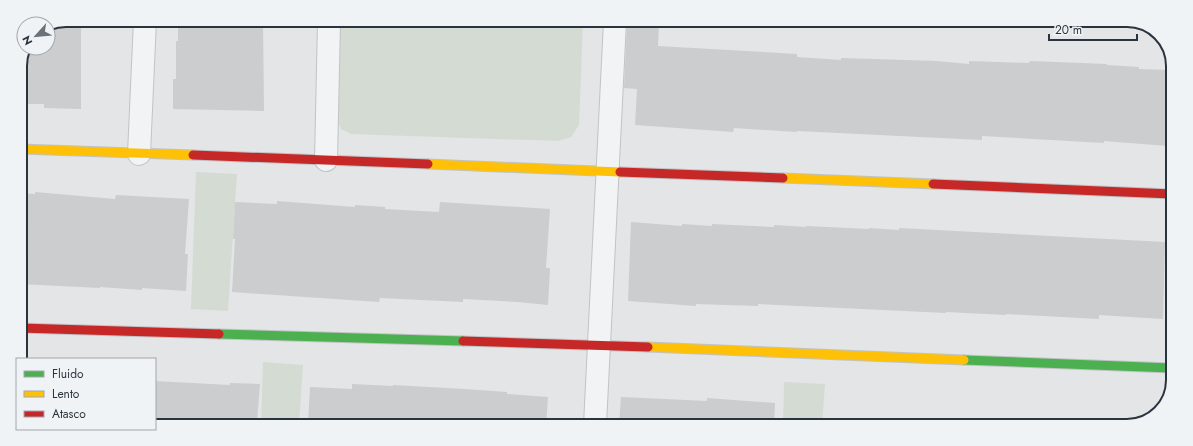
<svg xmlns="http://www.w3.org/2000/svg" width="1193" height="446" viewBox="0 0 1193 446" font-family="Jost,sans-serif">
<style>
.green{fill:#d4dbd3}
.building{fill:#cbcdcf}
.lines{fill:none;stroke-linecap:round;stroke-linejoin:round}
.street-casing{stroke:#c1c3c5;stroke-width:24}
.fast-casing{stroke:#c1c3c5;stroke-width:11}
.slow-casing{stroke:#c1c3c5;stroke-width:11}
.jam-casing{stroke:#c1c3c5;stroke-width:11}
.street{stroke:#f1f3f4;stroke-width:22}
.fast{stroke:#4caf50;stroke-width:9}
.slow{stroke:#ffc107;stroke-width:9}
.jam{stroke:#c62828;stroke-width:9}
.rim{fill:none;stroke:#2a343f;stroke-width:2}
</style>
<rect width="100%" height="100%" fill="#e3e5e7"/>
<path class="green" d="M 339,21 L 583,21 L 579,125 L 571,137 L 558,141 L 351,134 L 341,129 L 337,119 Z
M 196,172 L 237,174 L 228,311 L 191,309 Z
M 263,362 L 303,365 L 299,424 L 261,424 Z
M 784,382 L 825,384 L 822,425 L 783,425 Z"/>
<path class="building" d="M 66,20 L 81,20 L 81,109 L 44,108 L 44,104 L 20,104 L 20,63 L 27,48 L 48,48 L 48,27 Z
M 178,20 L 263,20 L 264,111 L 173,109 L 173,79 L 176,79 L 176,41 L 178,41 Z
M 630,22 L 659,24 L 658,46 L 797,54 L 797,57 L 841,60 L 841,58 L 936,61 L 969,64 L 969,61 L 1029,63 L 1030,61 L 1107,64 L 1107,65 L 1139,67 L 1139,69 L 1169,70 L 1167,113 L 1170,113 L 1168,146 L 1104,141 L 1104,143 L 982,136 L 982,140 L 797,131 L 797,132 L 734,128 L 733,132 L 635,125 L 637,89 L 624,88 L 627,26 Z
M 35,192 L 115,199 L 116,195 L 189,199 L 185,254 L 188,254 L 186,291 L 142,288 L 142,290 L 100,287 L 100,288 L 20,284 L 20,193 L 35,194 Z
M 277,201 L 355,207 L 355,205 L 385,207 L 385,209 L 439,212 L 440,202 L 550,209 L 546,268 L 550,268 L 548,305 L 518,302 L 463,299 L 463,302 L 380,298 L 379,302 L 232,292 L 235,239 L 233,239 L 235,202 L 277,204 Z
M 631,222 L 682,226 L 682,224 L 712,226 L 712,224 L 774,227 L 774,225 L 806,227 L 806,226 L 869,229 L 869,228 L 899,230 L 899,228 L 1165,242 L 1163,319 L 1099,315 L 1099,319 L 1006,314 L 1006,315 L 946,312 L 946,313 L 758,304 L 758,306 L 696,304 L 696,306 L 628,301 Z
M 155,381 L 230,385 L 230,383 L 260,384 L 257,422 L 217,419 L 217,422 L 155,418 Z
M 352,384 L 393,386 L 393,385 L 465,389 L 507,392 L 507,394 L 548,397 L 546,425 L 433,424 L 380,422 L 379,423 L 338,420 L 337,424 L 308,424 L 310,387 L 352,389 Z
M 621,397 L 707,401 L 707,398 L 775,403 L 774,425 L 619,425 Z"/>
<g class="lines">
<g class="street-casing">
<path id="street" d="M 139,154 L 145,20
M 326,160 L 329,21
M 595,425 L 615,21"/>
</g>
<g class="fast-casing">
<path id="fast" d="M 219,334 L 463,341
M 964,360 L 1171,368"/>
</g>
<g class="slow-casing">
<path id="slow" d="M 20,149 L 193,155
M 428,164 L 620,172
M 783,178 L 933,184
M 648,347 L 964,360"/>
</g>
<g class="jam-casing">
<path id="jam" d="M 193,155 L 428,164
M 620,172 L 783,178
M 933,184 L 1172,194
M 20,328 L 219,334
M 463,341 L 648,347"/>
</g>
<use href="#street" class="street"/>
<use href="#fast" class="fast"/>
<use href="#slow" class="slow"/>
<use href="#jam" class="jam"/>
</g>
<path d="M0 0H1193V446H0ZM66 27H1127A39 39 0 0 1 1166 66V380A39 39 0 0 1 1127 419H66A39 39 0 0 1 27 380V66A39 39 0 0 1 66 27Z" fill="#f0f3f6" fill-rule="evenodd"/>
<path class="rim" d="M66 27H1127A39 39 0 0 1 1166 66V380A39 39 0 0 1 1127 419H66A39 39 0 0 1 27 380V66A39 39 0 0 1 66 27Z"/>
<rect x="16" y="358" width="140" height="72" fill="#f0f3f6" stroke="#a1a7ad"/>
<rect x="24" y="371" width="20" height="6" fill="#4caf50" stroke="#a1a7ad"/>
<text x="52" y="378" font-size="12" fill="#2a343f">Fluido</text>
<rect x="24" y="391" width="20" height="6" fill="#ffc107" stroke="#a1a7ad"/>
<text x="52" y="398" font-size="12" fill="#2a343f">Lento</text>
<rect x="24" y="411" width="20" height="6" fill="#c62828" stroke="#a1a7ad"/>
<text x="52" y="418" font-size="12" fill="#2a343f">Atasco</text>
<g transform="translate(36 36) rotate(243)"><circle r="19" fill="#f0f3f6" stroke="#a1a7ad"/>
<path d="M0-3L7 15L0 10L-7 15Z" fill="#6b727a"/>
<text y="-6" font-size="11" font-weight="bold" text-anchor="middle" fill="#2a343f">N</text>
</g>
<path d="M1049 34v6h88v-6" fill="none" stroke="#2a343f" stroke-width="2"/>
<text x="1055" y="34" font-size="12" fill="#2a343f" stroke="#f0f3f6" stroke-width="3" paint-order="stroke">20 m</text>
</svg>
